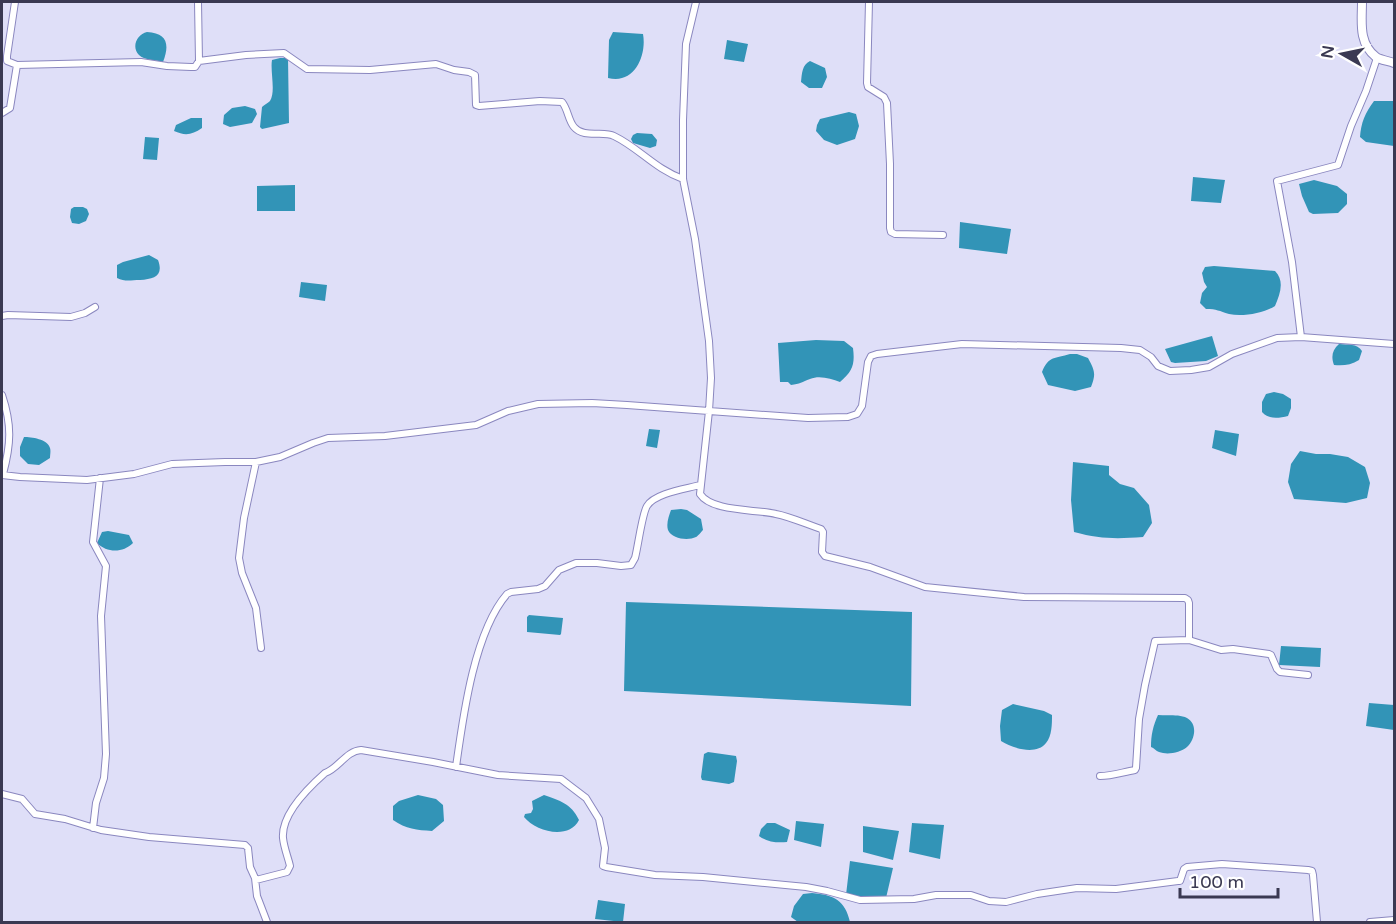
<svg xmlns="http://www.w3.org/2000/svg" width="1396" height="924" viewBox="0 0 1396 924" font-family="'Varela Round',sans-serif">
<style>
.water{fill:#3294b7}
.lines{fill:none;stroke-linecap:round;stroke-linejoin:round}
.street-casing{stroke:#8a87bf;stroke-width:8}
.secondary-casing{stroke:#8a87bf;stroke-width:10}
.street{stroke:#fff;stroke-width:6}
.secondary{stroke:#fff;stroke-width:8}
</style>
<rect width="100%" height="100%" fill="#dfdff8"/>
<path class="water" d="M 147,32 C 167,33 170,44 163,62 C 156,60 144,60 139,55 C 131,47 137,34 147,32 Z
M 613,32 L 643,34 C 647,56 634,85 608,78 L 609,40 Z
M 727,40 L 748,44 L 744,62 L 724,59 Z
M 280,58 L 288,58 L 289,123 L 262,129 L 260,127 L 262,107 C 264,105 268,103 270,101 C 276,92 270,71 272,60 Z
M 810,61 L 825,68 L 827,77 L 822,88 L 809,88 L 801,82 C 802,73 802,65 810,61 Z
M 1374,101 L 1394,101 L 1394,146 L 1366,142 L 1360,137 C 1361,123 1365,113 1374,101 Z
M 245,106 L 255,109 L 257,114 L 252,123 L 230,127 L 223,124 L 224,115 L 232,108 Z
M 849,112 L 856,114 L 859,126 L 855,139 L 837,145 L 824,140 L 816,131 L 817,125 L 820,119 Z
M 191,118 L 202,118 L 202,128 C 192,135 185,136 174,131 L 176,125 Z
M 637,133 L 652,134 L 657,140 L 656,146 L 650,148 L 633,143 L 631,139 L 633,135 Z
M 145,137 L 159,138 L 157,160 L 143,159 Z
M 1193,177 L 1225,180 L 1221,203 L 1191,201 Z
M 1314,180 L 1337,186 L 1347,194 L 1347,204 L 1338,213 L 1313,214 L 1309,212 L 1302,196 L 1299,184 Z
M 295,185 L 295,211 L 257,211 L 257,186 Z
M 74,207 L 83,207 L 87,209 L 89,214 L 86,221 L 79,224 L 72,223 L 70,217 L 71,209 Z
M 960,222 L 1011,229 L 1007,254 L 959,248 Z
M 149,255 L 158,260 C 164,276 154,279 140,280 C 131,280 125,282 117,278 L 117,265 L 123,262 Z
M 1214,266 L 1275,271 C 1285,281 1280,294 1275,306 C 1264,313 1243,317 1229,314 C 1219,311 1217,309 1206,309 L 1200,303 L 1202,293 L 1207,287 L 1204,282 L 1202,273 L 1205,267 Z
M 301,282 L 327,285 L 325,301 L 299,297 Z
M 1212,336 L 1218,356 L 1206,361 L 1175,363 L 1171,362 L 1165,349 Z
M 816,340 L 844,341 L 853,348 C 855,364 853,371 840,382 C 831,379 820,375 810,379 C 802,382 800,384 791,385 L 788,382 L 780,382 L 778,343 Z
M 1339,344 C 1348,345 1357,343 1362,351 L 1359,360 C 1351,365 1343,366 1334,365 C 1331,357 1332,350 1339,344 Z
M 1070,354 L 1077,354 L 1088,358 C 1095,371 1096,374 1091,387 L 1075,391 L 1048,385 L 1042,372 C 1049,355 1055,359 1070,354 Z
M 1274,392 L 1283,394 L 1291,399 L 1291,408 L 1288,416 C 1279,418 1269,420 1262,412 L 1262,402 L 1266,394 Z
M 649,429 L 660,430 L 657,448 L 646,446 Z
M 1215,430 L 1239,434 L 1236,456 L 1212,448 Z
M 24,437 C 31,437 48,439 50,448 C 51,451 50,455 50,458 L 39,465 L 28,464 L 20,456 L 20,447 Z
M 1300,451 L 1316,454 L 1330,454 L 1348,457 L 1365,467 L 1370,483 L 1367,498 L 1346,503 L 1294,499 L 1288,482 L 1291,464 Z
M 1073,462 L 1109,466 L 1109,475 L 1120,484 L 1134,488 L 1149,505 L 1152,523 L 1143,537 C 1116,539 1100,539 1074,532 L 1071,500 Z
M 681,509 L 687,510 L 701,519 L 703,530 C 702,531 697,537 696,537 C 688,541 672,539 668,530 C 666,523 669,516 671,510 Z
M 108,531 L 129,535 L 133,543 C 123,553 107,553 97,543 L 102,532 Z
M 626,602 L 912,612 L 911,706 L 624,691 Z
M 529,615 L 563,618 L 561,634 L 560,635 L 527,632 L 527,617 Z
M 1281,646 L 1321,648 L 1320,667 L 1279,665 Z
M 1369,703 L 1394,705 L 1394,730 L 1366,726 Z
M 1013,704 L 1044,711 L 1052,715 C 1052,724 1052,736 1046,743 C 1036,756 1012,748 1001,741 L 1000,726 L 1002,710 Z
M 1158,715 C 1167,716 1179,714 1187,718 C 1198,724 1195,740 1187,747 C 1180,753 1167,755 1159,752 C 1156,751 1154,748 1151,747 C 1151,735 1153,726 1158,715 Z
M 708,752 L 736,756 L 737,761 L 734,782 L 729,784 L 702,780 L 701,777 L 704,754 Z
M 418,795 L 436,799 L 443,805 L 444,821 L 432,831 C 417,830 406,829 393,820 L 393,806 L 399,801 Z
M 544,795 C 560,801 571,803 579,820 C 569,840 536,832 524,817 L 525,814 L 531,813 L 533,809 L 532,801 Z
M 796,821 L 824,824 L 821,847 L 794,840 Z
M 767,823 L 775,823 L 790,830 L 787,842 C 777,843 767,842 759,836 L 761,829 Z
M 912,823 L 944,825 L 940,859 L 909,852 Z
M 863,826 L 899,831 L 893,860 L 863,852 Z
M 850,861 L 893,868 L 886,898 L 846,895 Z
M 812,893 C 834,895 845,900 850,922 L 798,922 L 791,917 L 794,906 L 803,894 Z
M 598,900 L 625,904 L 623,922 L 595,919 Z"/>
<g class="lines">
<g class="street-casing">
<path id="street" d="M 198,2 L 199,61
M 869,2 L 867,83 L 868,87 L 884,97 L 887,103 L 890,164 L 890,228 L 891,232 L 895,234 L 943,235
M 1377,58 L 1366,91 L 1351,126 L 1338,165 L 1277,181 L 1292,262 L 1301,337 L 1394,344
M 17,65 L 141,62 L 167,66 L 191,67 L 195,67 L 199,61 L 246,55 L 284,53 L 307,69 L 370,70 L 436,64 L 454,70 L 469,72 L 475,75 L 476,105 L 479,106 L 540,101 L 562,102 C 568,109 568,120 574,127 C 584,139 603,130 614,136 C 639,148 655,169 683,179
M 2,113 L 10,108 L 17,65 L 7,61 L 7,56 L 15,2
M 2,316 L 8,315 L 71,317 L 85,313 L 95,307
M 2,395 C 12,425 11,444 3,474
M 256,462 L 244,518 L 239,558 L 242,573 L 256,608 L 261,648
M 2,475 L 20,477 L 87,480 L 134,474 L 172,464 L 225,462 L 256,462 L 280,457 L 313,443 L 328,438 L 385,436 L 476,425 L 508,411 L 538,404 L 592,403 L 627,405 L 709,411 L 711,378 L 709,341 L 695,239 L 683,179 L 683,120 L 686,44 L 696,2
M 1189,640 L 1189,603 L 1188,600 L 1185,598 L 1024,597 L 925,587 L 870,567 L 825,556 L 822,552 L 823,532 L 821,529 C 806,524 791,517 776,514 C 755,509 712,512 700,494 L 709,411 L 808,418 L 848,417 L 857,414 L 862,406 L 868,362 L 871,356 L 877,354 L 962,344 L 1121,348 L 1140,350 L 1151,357 L 1158,366 L 1170,371 L 1191,370 L 1209,367 L 1232,354 L 1277,338 L 1301,337
M 456,767 C 463,717 474,632 507,594 L 511,592 L 538,589 L 545,586 L 559,570 L 576,563 L 597,563 L 621,566 L 631,565 L 635,558 C 638,547 642,514 647,506 C 655,493 686,489 700,485
M 1100,776 C 1112,776 1123,772 1135,770 L 1136,768 L 1139,719 L 1145,685 L 1155,641 L 1189,640 L 1221,650 L 1233,649 L 1269,654 L 1271,655 L 1277,669 L 1280,672 L 1308,675
M 2,794 L 22,799 L 35,814 L 65,819 L 101,830 L 149,837 L 245,845 L 248,848 L 250,867 L 255,878 L 257,896 L 267,922
M 93,828 L 96,803 L 104,778 L 106,754 L 101,616 L 106,566 L 93,542 L 100,478
M 256,880 L 287,872 L 290,866 C 288,857 284,848 283,838 C 281,814 308,788 325,773 C 339,768 346,751 361,750 L 433,762 L 498,775 L 561,779 L 586,798 L 599,819 L 605,848 L 603,866 L 606,867 L 655,875 L 703,877 L 806,887 L 827,891 L 860,900 L 914,899 L 936,895 L 971,895 L 989,901 L 1006,902 L 1037,894 L 1077,888 L 1116,889 L 1178,881 L 1180,881 L 1184,869 L 1187,867 L 1222,864 L 1308,870 L 1312,871 L 1313,875 L 1317,922
M 1370,922 L 1394,920"/>
</g>
<g class="secondary-casing">
<path id="secondary" d="M 1362,2 C 1362,21 1358,43 1376,57 C 1380,60 1389,61 1394,63"/>
</g>
<use href="#street" class="street"/>
<use href="#secondary" class="secondary"/>
</g>
<rect width="1396" height="924" fill="none" stroke="#3a3952" stroke-width="6"/>
<g transform="translate(1342 54) rotate(279)" stroke="#ffffff" stroke-width="4.5" paint-order="stroke">
<path d="M0-4.5L10 22L0 15L-10 22Z" fill="#3a3952"/>
<text y="-9" font-size="16" font-weight="bold" text-anchor="middle" fill="#3a3952">N</text>
</g>
<path d="M1180 888v9h98v-9" fill="none" stroke="#3a3952" stroke-width="3"/>
<text x="1189" y="888" font-size="18" fill="#3a3952" stroke="#ffffff" stroke-width="4.5" paint-order="stroke">100 m</text>
</svg>
